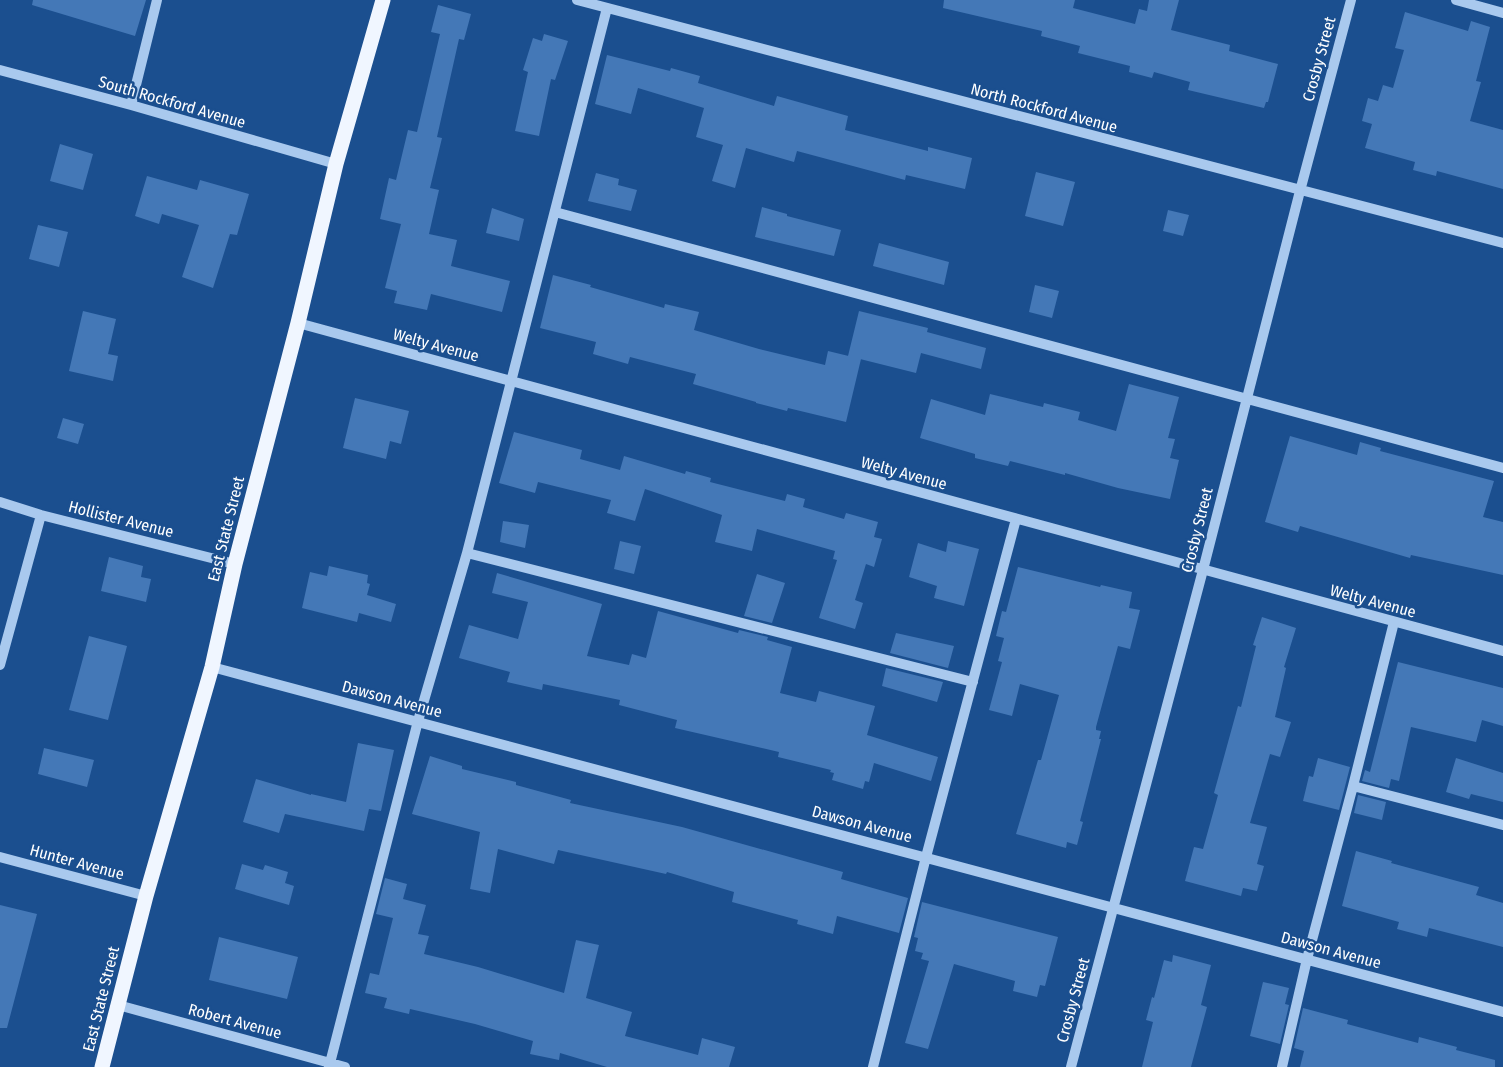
<svg xmlns="http://www.w3.org/2000/svg" width="1503" height="1067" viewBox="0 0 1503 1067" font-family="'Fira Sans Condensed',sans-serif">
<style>
.building{fill:#4478b7}
.lines{fill:none;stroke-linecap:round;stroke-linejoin:round}
.minor{stroke:#a9c9ee;stroke-width:10}
.major{stroke:#f0f6ff;stroke-width:15}
.labels{text-anchor:middle;dominant-baseline:central;stroke-width:5;stroke-linejoin:round;paint-order:stroke}
.street-label{font-size:16px;fill:#fff;stroke:#1b4f8f}
</style>
<rect width="100%" height="100%" fill="#1b4f8f"/>
<path class="building" d="M 33,0 L 146,0 L 135,36 L 32,5 Z
M 944,0 L 1075,0 L 1073,8 L 1135,24 L 1139,9 L 1147,11 L 1149,0 L 1179,0 L 1171,30 L 1230,45 L 1229,51 L 1278,64 L 1268,102 L 1266,102 L 1264,108 L 1188,90 L 1190,82 L 1154,72 L 1152,78 L 1129,72 L 1130,66 L 1078,53 L 1080,46 L 1041,36 L 1042,31 L 943,8 Z
M 438,5 L 471,14 L 464,40 L 459,39 L 437,137 L 442,138 L 430,188 L 439,190 L 429,234 L 457,240 L 451,266 L 510,281 L 502,312 L 431,294 L 427,310 L 394,303 L 397,291 L 385,288 L 401,224 L 380,219 L 389,178 L 396,180 L 408,130 L 417,132 L 440,34 L 431,32 Z
M 1405,12 L 1468,31 L 1471,21 L 1490,27 L 1476,81 L 1481,82 L 1470,121 L 1503,130 L 1503,189 L 1437,171 L 1436,176 L 1413,170 L 1415,162 L 1365,148 L 1372,124 L 1362,121 L 1368,98 L 1378,101 L 1383,85 L 1393,88 L 1404,50 L 1395,48 Z
M 544,34 L 568,41 L 555,80 L 551,79 L 539,136 L 515,131 L 528,72 L 523,70 L 533,38 L 542,41 Z
M 607,55 L 670,71 L 671,68 L 700,76 L 698,83 L 774,106 L 777,96 L 848,116 L 845,130 L 928,151 L 928,147 L 972,158 L 965,189 L 906,175 L 905,180 L 797,151 L 794,162 L 746,148 L 735,188 L 712,181 L 723,145 L 696,137 L 704,108 L 638,88 L 631,114 L 595,104 Z
M 60,144 L 93,154 L 83,190 L 50,181 Z
M 1036,172 L 1075,182 L 1063,226 L 1025,216 Z
M 596,173 L 619,179 L 618,185 L 637,190 L 631,211 L 588,201 Z
M 147,176 L 197,190 L 200,180 L 249,194 L 237,235 L 230,234 L 213,288 L 182,277 L 199,225 L 162,214 L 159,224 L 135,216 Z
M 762,207 L 787,214 L 787,216 L 841,230 L 834,256 L 755,237 Z
M 492,208 L 524,219 L 519,241 L 486,233 Z
M 1168,210 L 1189,215 L 1183,236 L 1163,231 Z
M 38,225 L 68,232 L 59,267 L 29,259 Z
M 879,243 L 949,262 L 944,285 L 873,266 Z
M 553,275 L 591,285 L 590,287 L 664,308 L 665,304 L 699,312 L 694,330 L 759,349 L 825,365 L 828,351 L 861,359 L 846,422 L 788,408 L 787,411 L 756,403 L 756,402 L 693,384 L 696,374 L 630,357 L 628,364 L 593,354 L 596,342 L 540,328 Z
M 1035,285 L 1059,291 L 1052,318 L 1029,312 Z
M 83,311 L 116,319 L 108,354 L 118,356 L 113,381 L 69,371 Z
M 859,311 L 928,328 L 927,332 L 986,348 L 981,369 L 921,353 L 916,373 L 848,356 Z
M 1129,384 L 1179,397 L 1168,438 L 1175,439 L 1170,458 L 1179,460 L 1170,499 L 1118,488 L 1065,473 L 1065,475 L 1010,461 L 1008,466 L 975,458 L 975,454 L 920,438 L 931,399 L 985,415 L 990,394 L 1043,407 L 1044,403 L 1080,412 L 1078,420 L 1116,431 Z
M 355,398 L 409,411 L 401,444 L 390,441 L 386,459 L 343,448 Z
M 63,418 L 84,424 L 78,444 L 57,438 Z
M 514,432 L 582,450 L 580,459 L 620,470 L 624,456 L 685,474 L 686,471 L 711,478 L 710,482 L 785,501 L 787,494 L 805,499 L 803,507 L 844,519 L 846,513 L 878,522 L 874,537 L 882,539 L 874,567 L 866,564 L 855,600 L 863,603 L 855,629 L 819,618 L 837,560 L 833,559 L 835,551 L 757,529 L 752,551 L 715,542 L 722,515 L 645,489 L 635,521 L 607,513 L 611,500 L 538,482 L 535,493 L 499,483 Z
M 1290,436 L 1357,455 L 1360,442 L 1381,448 L 1380,451 L 1494,481 L 1483,517 L 1503,522 L 1503,575 L 1411,555 L 1410,558 L 1300,526 L 1298,532 L 1265,522 Z
M 503,521 L 529,525 L 525,548 L 500,542 Z
M 620,541 L 641,546 L 634,574 L 614,569 Z
M 948,541 L 979,549 L 964,606 L 934,598 L 937,586 L 909,577 L 918,543 L 946,552 Z
M 109,557 L 143,566 L 141,577 L 151,579 L 146,602 L 101,591 Z
M 329,566 L 368,575 L 367,583 L 370,584 L 367,595 L 396,604 L 391,622 L 359,613 L 357,622 L 302,608 L 310,572 L 327,576 Z
M 1018,567 L 1100,587 L 1101,585 L 1132,592 L 1129,608 L 1140,610 L 1130,649 L 1118,646 L 1096,727 L 1096,730 L 1101,731 L 1099,739 L 1101,739 L 1080,821 L 1083,822 L 1077,845 L 1067,842 L 1066,848 L 1016,834 L 1038,760 L 1041,760 L 1059,695 L 1020,684 L 1012,716 L 989,710 L 1002,662 L 998,661 L 1004,638 L 996,636 L 1002,611 L 1006,612 Z
M 497,573 L 602,604 L 587,656 L 629,665 L 632,654 L 646,658 L 658,611 L 738,633 L 739,630 L 768,637 L 767,640 L 792,647 L 780,693 L 816,702 L 819,691 L 875,706 L 867,735 L 938,757 L 931,781 L 874,763 L 869,782 L 865,781 L 863,789 L 832,780 L 834,773 L 830,772 L 831,770 L 778,757 L 779,752 L 675,728 L 677,720 L 619,705 L 620,700 L 543,684 L 542,690 L 507,682 L 510,672 L 459,658 L 469,625 L 518,639 L 528,602 L 492,593 Z
M 757,574 L 785,583 L 772,623 L 744,616 Z
M 1262,617 L 1296,628 L 1284,667 L 1286,668 L 1275,717 L 1291,722 L 1280,757 L 1270,754 L 1250,823 L 1267,827 L 1257,864 L 1264,866 L 1257,891 L 1243,888 L 1241,896 L 1185,881 L 1194,847 L 1203,849 L 1218,795 L 1214,793 L 1238,706 L 1241,707 L 1256,646 L 1253,645 Z
M 896,633 L 954,646 L 948,668 L 890,653 Z
M 89,636 L 127,646 L 108,720 L 69,710 Z
M 1398,662 L 1503,688 L 1503,726 L 1482,720 L 1476,742 L 1411,727 L 1399,781 L 1391,779 L 1389,788 L 1362,781 L 1365,770 L 1370,772 Z
M 886,668 L 943,682 L 937,702 L 882,686 Z
M 358,743 L 394,750 L 381,811 L 369,809 L 364,831 L 285,814 L 279,833 L 243,822 L 256,779 L 311,795 L 311,794 L 346,802 Z
M 44,748 L 94,760 L 87,787 L 38,774 Z
M 430,756 L 462,766 L 462,769 L 516,782 L 516,785 L 571,800 L 570,803 L 682,827 L 843,872 L 841,879 L 908,898 L 899,933 L 837,916 L 833,934 L 797,924 L 798,920 L 732,902 L 734,892 L 667,872 L 666,874 L 558,850 L 554,864 L 498,849 L 490,893 L 470,889 L 480,832 L 412,814 Z
M 1318,758 L 1350,767 L 1339,810 L 1303,801 L 1309,776 L 1313,777 Z
M 1456,758 L 1503,773 L 1503,802 L 1471,794 L 1469,799 L 1446,792 Z
M 1358,795 L 1386,802 L 1382,820 L 1354,813 Z
M 1356,851 L 1392,861 L 1391,863 L 1479,887 L 1476,895 L 1503,903 L 1503,947 L 1429,928 L 1427,937 L 1397,929 L 1399,922 L 1342,906 Z
M 242,864 L 263,870 L 265,865 L 288,872 L 285,883 L 294,886 L 289,905 L 235,889 Z
M 385,878 L 407,884 L 403,899 L 426,905 L 418,934 L 429,936 L 424,954 L 478,967 L 564,993 L 576,940 L 599,945 L 586,998 L 632,1012 L 625,1036 L 698,1055 L 702,1038 L 735,1047 L 729,1067 L 607,1067 L 560,1053 L 559,1060 L 530,1054 L 533,1041 L 475,1024 L 410,1009 L 409,1014 L 384,1008 L 387,998 L 365,993 L 370,973 L 379,975 L 393,918 L 376,914 Z
M 922,902 L 1058,937 L 1045,986 L 1040,985 L 1037,997 L 1013,991 L 1015,981 L 954,964 L 928,1049 L 905,1043 L 929,961 L 921,959 L 923,953 L 915,951 L 918,938 L 914,937 Z
M 0,905 L 37,914 L 7,1028 L 0,1028 Z
M 219,937 L 298,957 L 287,999 L 209,980 Z
M 1173,955 L 1211,965 L 1201,1005 L 1207,1007 L 1191,1067 L 1142,1067 L 1153,1022 L 1146,1020 L 1152,997 L 1154,998 L 1164,960 L 1172,962 Z
M 1263,982 L 1289,988 L 1285,1004 L 1289,1005 L 1280,1044 L 1250,1036 Z
M 1303,1008 L 1348,1020 L 1347,1024 L 1418,1043 L 1419,1037 L 1457,1047 L 1456,1050 L 1495,1060 L 1495,1067 L 1300,1067 L 1304,1051 L 1294,1048 Z"/>
<g class="lines">
<path class="minor" d="M 577,0 L 1503,243
M 1456,0 L 1503,13
M 607,8 L 467,553 L 973,682
M 0,70 L 131,105 L 336,164
M 131,105 L 157,0
M 555,212 L 1503,468
M 298,323 L 1503,651
M 0,502 L 41,515 L 235,564
M 1394,622 L 1353,786 L 1503,825
M 0,665 L 41,515
M 212,667 L 1503,1012
M 0,857 L 146,896
M 118,1005 L 345,1067
M 329,1067 L 418,721 L 467,553
M 873,1067 L 926,857 L 1016,519
M 1071,1067 L 1203,570 L 1300,191 L 1351,0
M 1282,1067 L 1307,959 L 1353,786"/>
<path class="major" d="M 102,1067 L 146,896 L 212,667 L 235,564 L 298,323 L 336,164 L 383,0"/>
</g>
<g class="labels">
<g class="street-label">
<text transform="translate(1319 59) rotate(-75)">Crosby Street</text>
<text transform="translate(172 102) rotate(16)">South Rockford Avenue</text>
<text transform="translate(1044 108) rotate(15)">North Rockford Avenue</text>
<text transform="translate(436 345) rotate(15)">Welty Avenue</text>
<text transform="translate(904 473) rotate(15)">Welty Avenue</text>
<text transform="translate(121 519) rotate(14)">Hollister Avenue</text>
<text transform="translate(226 529) rotate(-76)">East State Street</text>
<text transform="translate(1197 530) rotate(-76)">Crosby Street</text>
<text transform="translate(1373 601) rotate(15)">Welty Avenue</text>
<text transform="translate(392 699) rotate(15)">Dawson Avenue</text>
<text transform="translate(862 824) rotate(15)">Dawson Avenue</text>
<text transform="translate(77 862) rotate(15)">Hunter Avenue</text>
<text transform="translate(1331 950) rotate(15)">Dawson Avenue</text>
<text transform="translate(101 999) rotate(-76)">East State Street</text>
<text transform="translate(1073 1000) rotate(-75)">Crosby Street</text>
<text transform="translate(235 1021) rotate(15)">Robert Avenue</text>
</g>
</g>
</svg>
